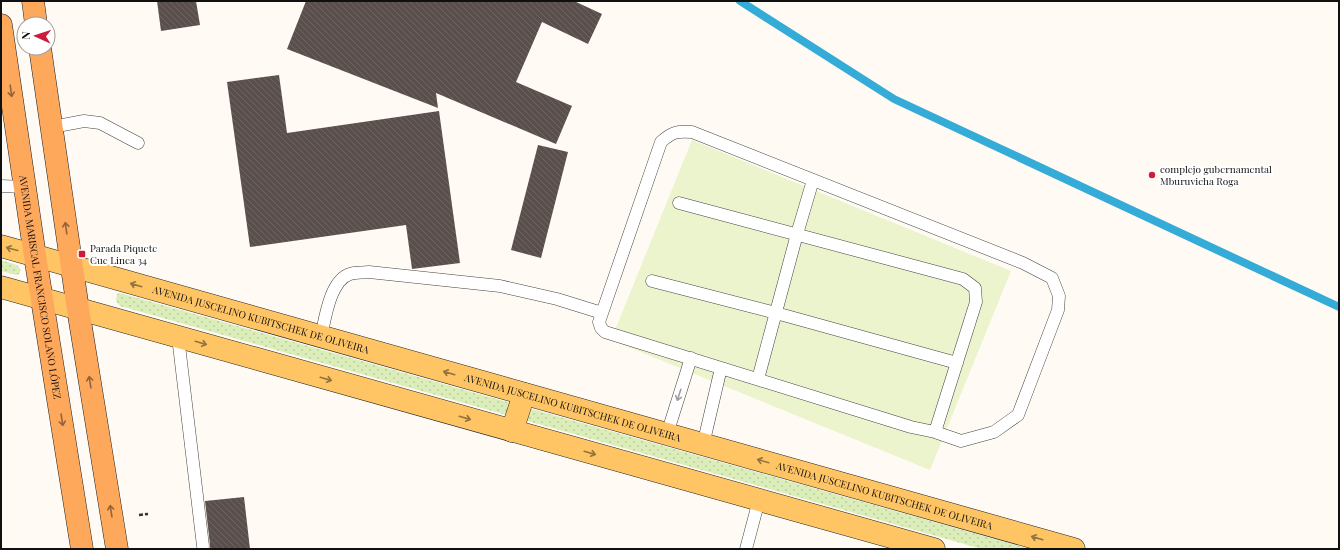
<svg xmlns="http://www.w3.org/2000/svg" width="1340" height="550" viewBox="0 0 1340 550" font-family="'Playfair Display',serif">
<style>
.grass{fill:url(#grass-dots)}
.pitch{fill:#ebf4cc}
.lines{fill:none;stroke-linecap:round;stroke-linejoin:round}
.stream{stroke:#35acd8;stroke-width:8}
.building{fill:url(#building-back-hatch)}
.service-casing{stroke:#434343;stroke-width:13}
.primary-casing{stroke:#212121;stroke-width:23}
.trunk-casing{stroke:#212121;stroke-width:23}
.path{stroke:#323232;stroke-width:2.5;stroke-dasharray:4 2;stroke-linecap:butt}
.service{stroke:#fff;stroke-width:12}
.primary{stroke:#ffc564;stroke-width:22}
.trunk{stroke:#fea85c;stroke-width:22}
.oneway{stroke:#93643a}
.oneway2{stroke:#93743e}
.oneway3{stroke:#9f9f9f}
.poi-dot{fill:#cd1c3b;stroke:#fff;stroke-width:1.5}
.labels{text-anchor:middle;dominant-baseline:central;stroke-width:4;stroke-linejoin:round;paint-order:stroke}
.poi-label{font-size:10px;fill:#101010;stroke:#fff;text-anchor:start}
.street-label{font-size:10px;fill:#101010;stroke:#fff}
</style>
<defs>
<pattern id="grass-dots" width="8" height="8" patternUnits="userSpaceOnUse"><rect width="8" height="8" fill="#dbeeb9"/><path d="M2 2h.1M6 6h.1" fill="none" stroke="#bbcb9e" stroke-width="1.8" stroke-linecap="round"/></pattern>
<pattern id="building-back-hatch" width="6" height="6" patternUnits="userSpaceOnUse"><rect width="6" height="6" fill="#5a4f4c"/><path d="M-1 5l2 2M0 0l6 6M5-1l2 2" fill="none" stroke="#6d6461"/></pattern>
</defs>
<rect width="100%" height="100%" fill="#fffbf4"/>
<path class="grass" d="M 1,260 L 17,265 L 21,270 L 19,274 L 16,275 L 1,271 Z
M 120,293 L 1030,549 L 982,549 L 120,306 L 116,301 L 117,294 Z"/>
<path class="pitch" d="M 692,140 L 1011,271 L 930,470 L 611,340 Z"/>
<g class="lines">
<path class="stream" d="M 740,1 L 894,99 L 1339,307"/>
</g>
<path class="building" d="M 157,1 L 196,1 L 200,25 L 161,31 Z
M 306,1 L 574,1 L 602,14 L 588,44 L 542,22 L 516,82 L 572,106 L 556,144 L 436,93 L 438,108 L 287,49 Z
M 279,75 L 287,133 L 439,111 L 460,263 L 412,269 L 406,225 L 250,247 L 227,82 Z
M 538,145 L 568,152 L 541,258 L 511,250 Z
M 244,497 L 250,549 L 210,549 L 210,545 L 205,501 Z"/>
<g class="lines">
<g class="service-casing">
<path id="service" d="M 52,127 L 84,121 L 100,123 L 138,143
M 1,186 L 25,187
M 679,203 L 963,279 L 975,288 L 976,302 L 935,432 L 911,427 L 605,332 L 601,328 L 599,322 L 661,142 C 672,132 677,131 692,132 L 1023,263 L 1052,278 L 1059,296 L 1058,310 L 1018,415 L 994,432 L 961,441 L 935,432
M 652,281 L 776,313 L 957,363
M 178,337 L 203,546
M 321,337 C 325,319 330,280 350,274 C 356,272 363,273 369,272 L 500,286 L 557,299 L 602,313
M 758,379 L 797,234 L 813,180
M 667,434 L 691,358
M 703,445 L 721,368
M 746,549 L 759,500"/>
</g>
<g class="primary-casing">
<g id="primary">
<path id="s1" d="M 1,246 L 1074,549"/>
<path d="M 1,287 L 934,549"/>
<path d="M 512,431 L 524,394"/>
</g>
</g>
<g class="trunk-casing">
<g id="trunk">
<path d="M 33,1 L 36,24"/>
<path id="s2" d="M 1,25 L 35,256 L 82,549"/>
<path d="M 40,48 L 78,309 L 117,549"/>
</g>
</g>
<path class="path" d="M 139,515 L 148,514"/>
<use href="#service" class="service"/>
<use href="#primary" class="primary"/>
<use href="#trunk" class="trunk"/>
</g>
<defs><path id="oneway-shaft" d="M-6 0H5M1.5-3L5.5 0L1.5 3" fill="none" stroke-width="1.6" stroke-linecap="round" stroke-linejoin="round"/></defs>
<g class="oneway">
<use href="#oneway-shaft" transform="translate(11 91) rotate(82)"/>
<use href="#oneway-shaft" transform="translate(66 228) rotate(-98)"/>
<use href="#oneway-shaft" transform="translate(90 382) rotate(-99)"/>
<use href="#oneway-shaft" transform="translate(62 420) rotate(81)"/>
<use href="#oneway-shaft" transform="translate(111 511) rotate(-99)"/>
</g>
<g class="oneway2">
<use href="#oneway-shaft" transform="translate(12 249) rotate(-165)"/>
<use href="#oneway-shaft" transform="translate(136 285) rotate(-164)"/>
<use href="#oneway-shaft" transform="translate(201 343) rotate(16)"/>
<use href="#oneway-shaft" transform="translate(449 373) rotate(-164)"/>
<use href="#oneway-shaft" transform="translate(326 379) rotate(16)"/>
<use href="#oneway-shaft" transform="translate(465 418) rotate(16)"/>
<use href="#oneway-shaft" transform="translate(590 453) rotate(16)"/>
<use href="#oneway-shaft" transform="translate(763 461) rotate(-164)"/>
<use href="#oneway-shaft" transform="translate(1037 538) rotate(-164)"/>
</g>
<use class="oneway3" href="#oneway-shaft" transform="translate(679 395) rotate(108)"/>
<g class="poi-dot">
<circle cx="1152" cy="175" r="4"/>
<rect x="78" y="250" width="8" height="8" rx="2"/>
</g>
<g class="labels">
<g class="poi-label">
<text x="1160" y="169">complejo gubernamental<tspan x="1160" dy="12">Mburuvicha Roga</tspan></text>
<text x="90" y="248">Parada Piquete<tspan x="90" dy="12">Cue Linea 34</tspan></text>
</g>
<g class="street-label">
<text stroke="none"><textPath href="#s2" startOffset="265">AVENIDA MARISCAL FRANCISCO SOLANO LÓPEZ</textPath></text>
<text stroke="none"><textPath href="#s1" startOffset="270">AVENIDA JUSCELINO KUBITSCHEK DE OLIVEIRA</textPath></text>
<text stroke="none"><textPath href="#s1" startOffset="594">AVENIDA JUSCELINO KUBITSCHEK DE OLIVEIRA</textPath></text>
<text stroke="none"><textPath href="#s1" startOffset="918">AVENIDA JUSCELINO KUBITSCHEK DE OLIVEIRA</textPath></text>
</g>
</g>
<rect width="1340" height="550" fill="none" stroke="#101010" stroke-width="4"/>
<g transform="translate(36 36) rotate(273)"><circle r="19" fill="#ffffff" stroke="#9f9f9f"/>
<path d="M0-3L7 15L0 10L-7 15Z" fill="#cd1c3b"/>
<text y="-6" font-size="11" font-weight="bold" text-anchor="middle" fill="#101010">N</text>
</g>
</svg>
